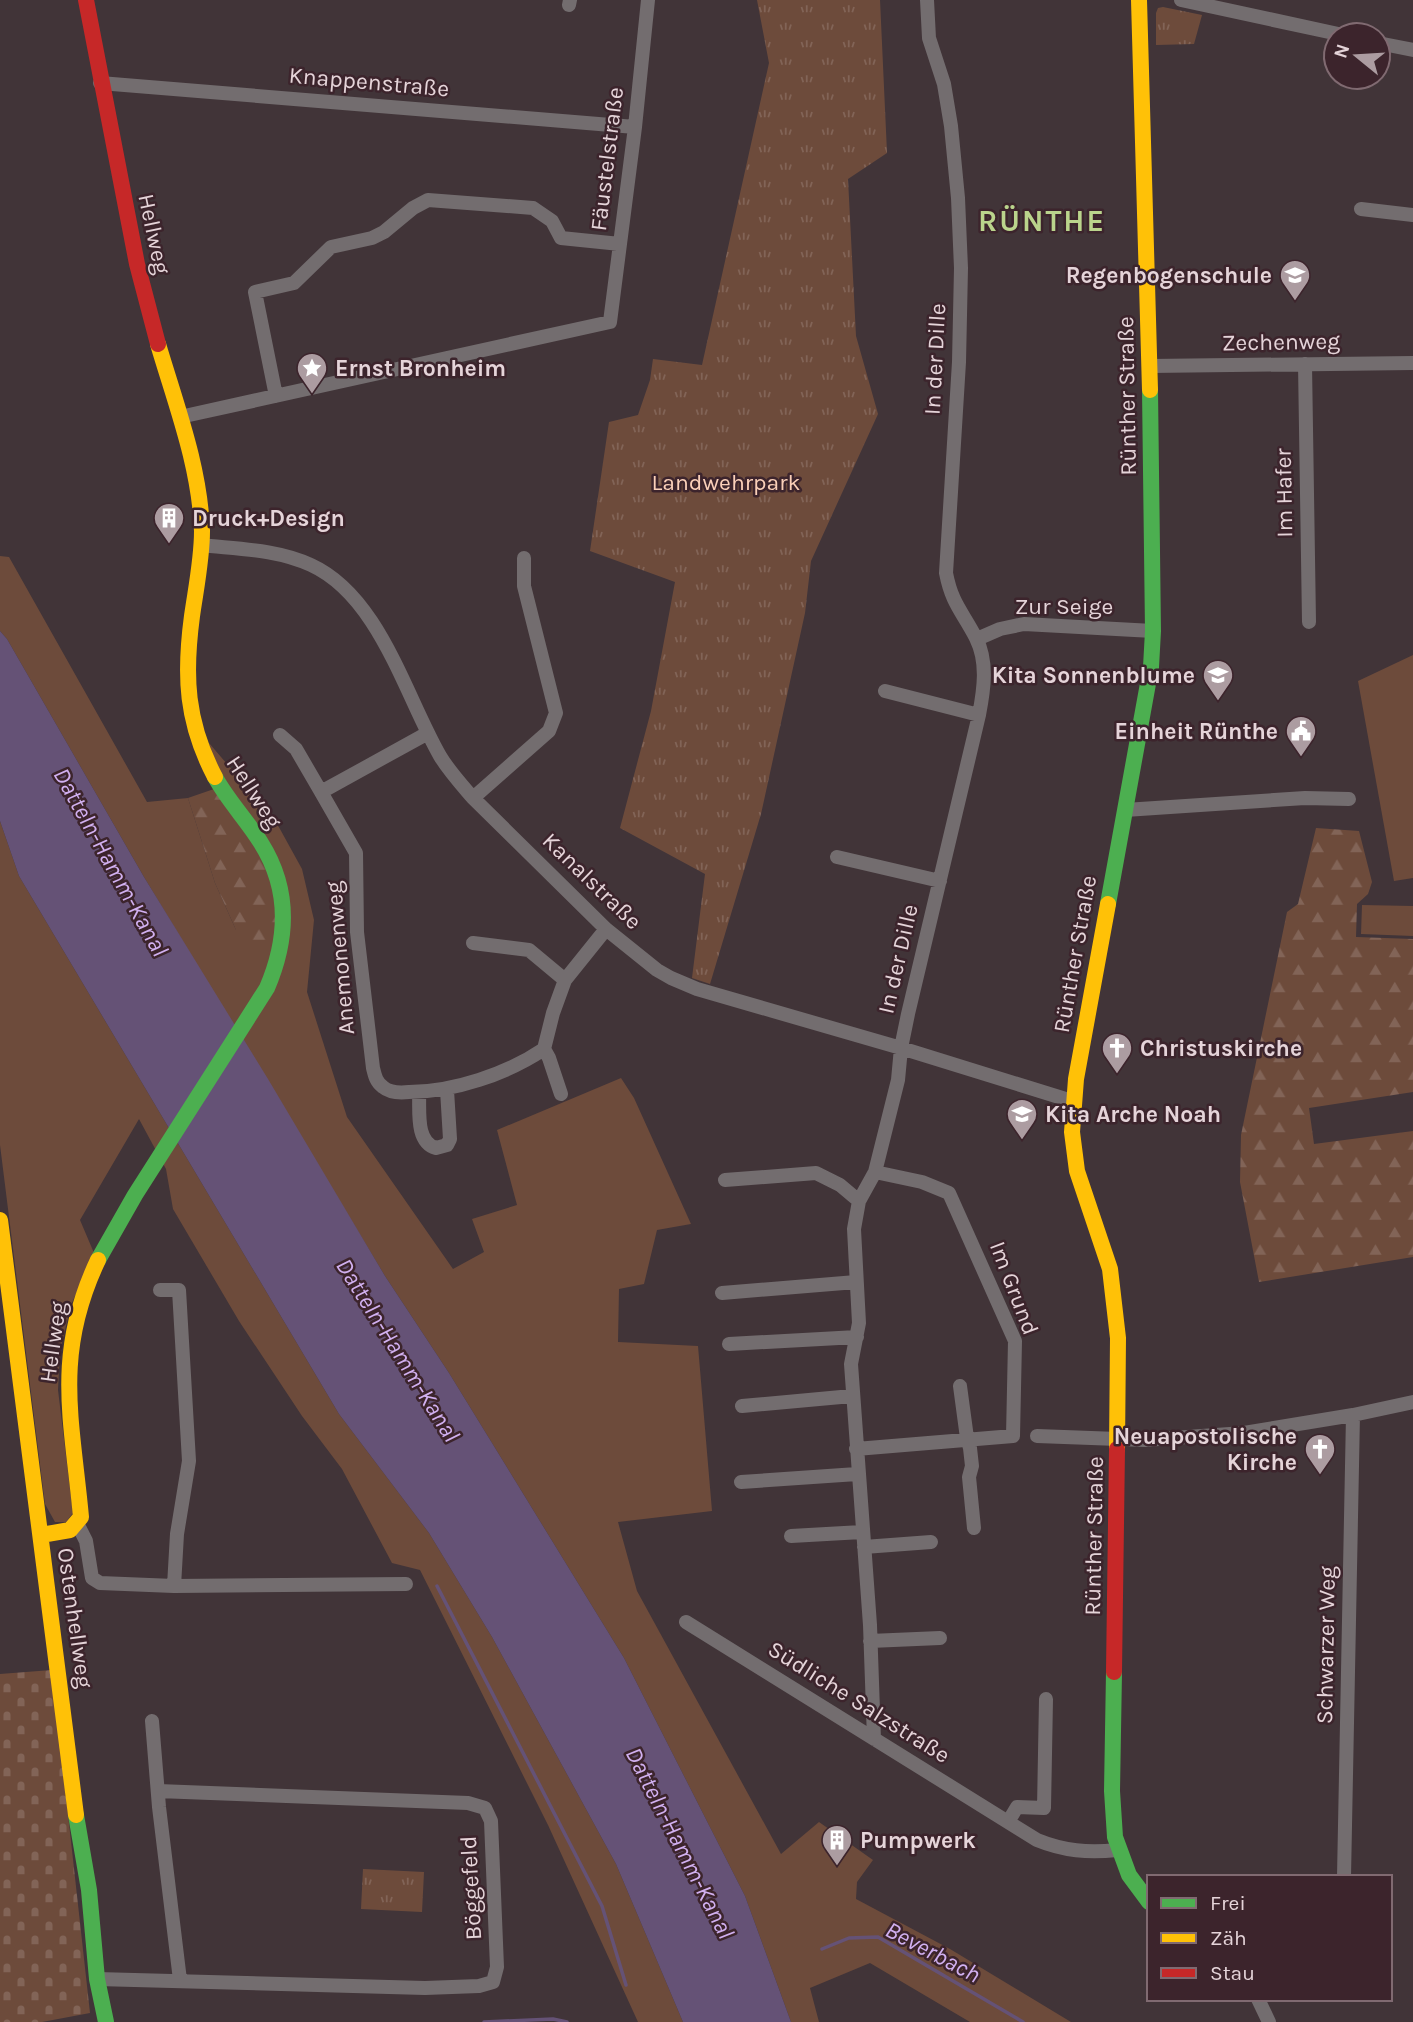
<svg xmlns="http://www.w3.org/2000/svg" width="1413" height="2022" viewBox="0 0 1413 2022" font-family="Karla,sans-serif">
<style>
.grass{fill:#6d4b3b}
.forest{fill:url(#forest-firs)}
.cemetery{fill:url(#cemetery-stones)}
.park{fill:url(#park-tufts)}
.water{fill:#655276}
.lines{fill:none;stroke-linecap:round;stroke-linejoin:round}
.stream{stroke:#655276;stroke-width:3.5}
.street{stroke:#736d6f;stroke-width:14}
.fast{stroke:#4caf50;stroke-width:16}
.slow{stroke:#ffc107;stroke-width:16}
.jam{stroke:#c62828;stroke-width:16}
.labels{text-anchor:middle;dominant-baseline:central;stroke-width:5;stroke-linejoin:round;paint-order:stroke}
.street-label{font-size:23px;fill:#e5d4d9;stroke:#3c242c}
.poi-label{font-size:23px;font-weight:bold;fill:#e5d4d9;stroke:#3c242c;text-anchor:start}
.park-label{font-size:23px;fill:#fbd0b9;stroke:#3c242c}
.water-label{font-size:24px;font-style:italic;fill:#d1b0f0;stroke:#3c242c}
.district-label{font-size:30px;font-weight:bold;letter-spacing:2px;fill:#bad48c;stroke:#3c242c}
</style>
<defs>
<pattern id="forest-firs" width="22" height="20" patternUnits="userSpaceOnUse" patternTransform="scale(1.75)"><rect width="22" height="20" fill="#6d4b3b"/><path d="M5 1l3.5 6h-7zM16 11l3.5 6h-7z" fill="#826457"/></pattern>
<pattern id="cemetery-stones" width="16" height="16" patternUnits="userSpaceOnUse" patternTransform="scale(1.75)"><rect width="16" height="16" fill="#6d4b3b"/><path d="M2 7V4a2 2 0 0 1 4 0v3zM10 15v-3a2 2 0 0 1 4 0v3z" fill="#826457"/></pattern>
<pattern id="park-tufts" width="24" height="20" patternUnits="userSpaceOnUse" patternTransform="scale(1.75)"><rect width="24" height="20" fill="#6d4b3b"/><path d="M3 7l-1-3M5 7V3M7 7l1-3M15 17l-1-3M17 17v-4M19 17l1-3" fill="none" stroke="#826457"/></pattern>
</defs>
<rect width="100%" height="100%" fill="#413438"/>
<path class="grass" d="M 0,556 L 9,557 L 147,802 L 188,798 L 215,883 L 236,930 L 209,743 L 275,820 L 302,869 L 314,920 L 307,992 L 347,1117 L 453,1269 L 484,1252 L 472,1219 L 517,1205 L 497,1130 L 621,1078 L 634,1098 L 691,1224 L 657,1230 L 644,1284 L 619,1289 L 618,1342 L 698,1346 L 712,1511 L 618,1522 L 637,1591 L 781,1854 L 819,1822 L 873,1860 L 857,1882 L 856,1899 L 950,1949 L 1071,2022 L 970,2022 L 870,1963 L 810,1988 L 819,2022 L 791,2022 L 745,1896 L 624,1658 L 449,1373 L 385,1276 L 144,877 L 7,639 L 0,631 Z
M 1413,655 L 1413,878 L 1394,881 L 1358,681 Z
M 0,821 L 19,876 L 339,1414 L 429,1533 L 492,1637 L 616,1864 L 683,2022 L 638,2022 L 548,1825 L 420,1570 L 392,1563 L 342,1469 L 302,1416 L 239,1321 L 173,1209 L 166,1169 L 139,1119 L 80,1220 L 94,1253 L 71,1305 L 60,1351 L 58,1390 L 73,1513 L 66,1522 L 55,1522 L 45,1504 L 0,1145 Z
M 1362,905 L 1413,906 L 1413,936 L 1361,934 Z"/>
<path class="forest" d="M 214,789 C 241,827 277,870 280,919 C 281,935 271,956 267,972 L 236,930 L 215,883 L 188,798 Z
M 1316,828 L 1359,831 L 1372,882 L 1368,894 L 1357,904 L 1356,937 L 1413,939 L 1413,1092 L 1309,1108 L 1314,1144 L 1413,1131 L 1413,1257 L 1259,1282 L 1240,1182 L 1241,1135 L 1287,912 L 1298,904 Z"/>
<path class="cemetery" d="M 52,1670 L 90,2013 L 42,2022 L 0,2022 L 0,1674 Z"/>
<path class="park" d="M 757,0 L 880,0 L 887,153 L 848,179 L 856,336 L 878,414 L 811,561 L 805,613 L 761,814 L 710,984 L 692,978 L 705,874 L 620,828 L 651,711 L 675,582 L 590,551 L 609,422 L 638,415 L 650,380 L 653,359 L 702,365 L 769,63 Z
M 1163,7 L 1202,15 L 1194,44 L 1156,45 L 1156,13 L 1158,8 Z
M 363,1869 L 424,1872 L 422,1912 L 361,1909 Z"/>
<path class="water" d="M 0,631 L 7,639 L 144,877 L 268,1079 L 385,1276 L 449,1373 L 624,1658 L 745,1896 L 791,2022 L 683,2022 L 616,1864 L 492,1637 L 429,1533 L 339,1414 L 19,876 L 0,821 Z"/>
<g class="lines">
<path class="stream" d="M 437,1586 L 602,1906 L 626,1985
M 822,1949 L 849,1938 L 878,1937 L 1023,2022
M 484,2022 L 553,2019 L 567,2022"/>
<path class="street" d="M 1181,0 L 1343,35
M 569,5 L 570,0
M 1378,43 L 1413,50
M 100,83 L 635,127
M 1361,209 L 1413,215
M 1305,364 L 1309,622
M 1150,366 L 1413,363
M 276,396 L 255,292 L 294,283 L 331,247 L 372,238 L 384,232 L 413,208 L 428,200 L 533,208 L 552,221 L 561,238 L 620,244
M 180,417 L 610,322 L 635,127 L 648,0
M 201,545 C 237,549 277,549 311,565 C 379,596 405,695 440,756 C 449,771 461,784 473,798 L 606,929 L 657,970 L 671,978 L 697,989 L 901,1048 L 1072,1101
M 977,639 L 1000,629 L 1024,624 L 1153,631
M 885,691 L 979,715
M 280,735 L 296,749 L 321,792 L 428,733
M 321,792 L 356,853 L 357,932 L 373,1068 C 375,1076 376,1082 383,1087 C 390,1093 400,1093 409,1092 C 453,1092 507,1074 544,1049 L 553,1013 L 565,980 L 606,929
M 473,798 L 549,731 L 556,713 L 524,586 L 524,558
M 1125,810 L 1305,798 L 1349,799
M 837,857 L 940,881
M 473,943 L 529,950 L 565,980
M 544,1049 L 549,1058 L 561,1094
M 419,1092 C 420,1110 415,1142 436,1148 L 447,1145 L 450,1139 L 447,1090
M 725,1180 L 816,1173 L 840,1185 L 859,1201
M 160,1290 L 179,1290 L 189,1461 L 177,1534 L 174,1586
M 722,1293 L 856,1282
M 729,1344 L 857,1337
M 960,1386 L 967,1438 L 970,1448 L 972,1466 L 969,1477 L 974,1528
M 742,1406 L 852,1396
M 1037,1436 L 1145,1440 L 1244,1433 L 1353,1415 L 1413,1402
M 856,1449 L 1013,1436 L 1015,1341 L 949,1193 L 922,1182 L 875,1172
M 741,1482 L 857,1474
M 78,1525 L 86,1541 L 92,1578 L 100,1583 L 174,1586 L 406,1584
M 791,1536 L 862,1532
M 864,1547 L 931,1542
M 686,1622 L 1037,1840 C 1064,1851 1088,1853 1117,1850
M 870,1641 L 940,1638
M 152,1721 L 159,1807 L 180,1980
M 874,1739 L 870,1625 L 851,1364 L 859,1323 L 854,1229 L 859,1201 L 875,1172 L 898,1080 L 901,1048 L 908,1014 L 979,715 C 984,689 988,662 976,638 C 962,611 952,604 946,573 L 959,362 L 961,268 L 958,198 L 951,126 L 944,84 L 929,38 L 927,0
M 1008,1822 L 1017,1807 L 1044,1808 L 1046,1699
M 1344,1877 L 1353,1415
M 97,1979 L 425,1988 L 479,1986 L 493,1982 L 497,1967 L 491,1821 L 485,1808 L 468,1803 L 158,1791
M 1258,1999 L 1269,2022"/>
<path class="fast" d="M 1108,904 L 1151,667 L 1153,631 L 1150,390
M 98,1260 L 135,1195 L 267,988 C 288,939 290,889 261,843 C 247,820 228,801 215,777
M 1114,1672 L 1112,1791 L 1115,1837 L 1129,1875 L 1149,1902
M 76,1815 L 89,1890 L 97,1979 L 106,2022"/>
<path class="slow" d="M 1139,0 L 1150,390
M 158,344 C 176,405 200,467 202,531 C 202,559 196,588 192,616 C 184,676 186,722 215,777
M 1108,904 L 1076,1079 L 1072,1132 L 1077,1171 L 1110,1269 L 1118,1338 L 1117,1449
M 0,1220 L 76,1815
M 41,1535 L 70,1530 L 81,1517 C 72,1419 53,1355 98,1260"/>
<path class="jam" d="M 86,0 L 137,264 L 158,344
M 1114,1672 L 1117,1449"/>
</g>
<defs>
<g id="school-pin" transform="scale(1.575)"><path d="M0 17L-7.5 6A9.5 9.5 0 1 1 7.5 6Z" fill="#ac9ca1" stroke="#3c242c"/><path d="M0-5L7-2L0 1L-7-2ZM-4 1L0 2.5L4 1V4Q0 6-4 4Z" fill="#fff"/></g>
<g id="sight-pin" transform="scale(1.575)"><path d="M0 17L-7.5 6A9.5 9.5 0 1 1 7.5 6Z" fill="#ac9ca1" stroke="#3c242c"/><path d="M0-6L1.8-2.2L6-1.7L2.9 1.2L3.7 5.4L0 3.3L-3.7 5.4L-2.9 1.2L-6-1.7L-1.8-2.2Z" fill="#fff"/></g>
<g id="building-pin" transform="scale(1.575)"><path d="M0 17L-7.5 6A9.5 9.5 0 1 1 7.5 6Z" fill="#ac9ca1" stroke="#3c242c"/><path d="M-4-6H4V6H1V3H-1V6H-4ZM-2.5-4.3h1.7v1.8h-1.7ZM.8-4.3h1.7v1.8H.8ZM-2.5-1h1.7V.8h-1.7ZM.8-1h1.7V.8H.8Z" fill="#fff"/></g>
<g id="civic-pin" transform="scale(1.575)"><path d="M0 17L-7.5 6A9.5 9.5 0 1 1 7.5 6Z" fill="#ac9ca1" stroke="#3c242c"/><path d="M-.6-6.5H3V-4.5H.6V-3L4-1V1h2V6H-6V1h2V-1L-.6-3ZM-1.2 2.5V6h2.4V2.5Z" fill="#fff"/></g>
<g id="church-pin" transform="scale(1.575)"><path d="M0 17L-7.5 6A9.5 9.5 0 1 1 7.5 6Z" fill="#ac9ca1" stroke="#3c242c"/><path d="M-1.2-6h2.4v3.5h3.3v2.4h-3.3V6h-2.4V-.1h-3.3v-2.4h3.3Z" fill="#fff"/></g>
</defs>
<g fill-rule="evenodd">
<use href="#school-pin" x="1295" y="275"/>
<use href="#sight-pin" x="312" y="368"/>
<use href="#building-pin" x="169" y="518"/>
<use href="#school-pin" x="1218" y="675"/>
<use href="#civic-pin" x="1301" y="731"/>
<use href="#church-pin" x="1117" y="1048"/>
<use href="#school-pin" x="1022" y="1114"/>
<use href="#church-pin" x="1320" y="1449"/>
<use href="#building-pin" x="837" y="1840"/>
</g>
<g class="labels">
<g class="street-label">
<text transform="translate(369 82) rotate(5)">Knappenstraße</text>
<text transform="translate(607 159) rotate(-83)">Fäustelstraße</text>
<text transform="translate(154 234) rotate(78)">Hellweg</text>
<text transform="translate(1281 342) rotate(-1)">Zechenweg</text>
<text transform="translate(935 359) rotate(-87)">In der Dille</text>
<text transform="translate(1127 396) rotate(-91)">Rünther Straße</text>
<text transform="translate(1284 493) rotate(-91)">Im Hafer</text>
<text x="1064" y="606">Zur Seige</text>
<text transform="translate(254 792) rotate(57)">Hellweg</text>
<text transform="translate(592 881) rotate(44)">Kanalstraße</text>
<text transform="translate(1075 954) rotate(-80)">Rünther Straße</text>
<text transform="translate(340 958) rotate(-95)">Anemonenweg</text>
<text transform="translate(898 959) rotate(-77)">In der Dille</text>
<text transform="translate(1014 1288) rotate(69)">Im Grund</text>
<text transform="translate(53 1342) rotate(-82)">Hellweg</text>
<text transform="translate(1094 1536) rotate(-89)">Rünther Straße</text>
<text transform="translate(75 1618) rotate(82)">Ostenhellweg</text>
<text transform="translate(1326 1645) rotate(-89)">Schwarzer Weg</text>
<text transform="translate(859 1702) rotate(32)">Südliche Salzstraße</text>
<text transform="translate(471 1888) rotate(-93)">Böggefeld</text>
</g>
<g class="poi-label">
<text x="1272" y="275" text-anchor="end">Regenbogenschule</text>
<text x="335" y="368">Ernst Bronheim</text>
<text x="192" y="518">Druck+Design</text>
<text x="1195" y="675" text-anchor="end">Kita Sonnenblume</text>
<text x="1278" y="731" text-anchor="end">Einheit Rünthe</text>
<text x="1140" y="1048">Christuskirche</text>
<text x="1045" y="1114">Kita Arche Noah</text>
<text x="1297" y="1436" text-anchor="end">Neuapostolische<tspan x="1297" dy="26">Kirche</tspan></text>
<text x="860" y="1840">Pumpwerk</text>
</g>
<g class="park-label">
<text x="726" y="482">Landwehrpark</text>
</g>
<g class="water-label">
<text transform="translate(111 862) rotate(61)">Datteln-Hamm-Kanal</text>
<text transform="translate(398 1350) rotate(58)">Datteln-Hamm-Kanal</text>
<text transform="translate(680 1843) rotate(63)">Datteln-Hamm-Kanal</text>
<text transform="translate(933 1952) rotate(28)">Beverbach</text>
</g>
<g class="district-label">
<text x="1042" y="221">RÜNTHE</text>
</g>
</g>
<rect x="1147" y="1875" width="245" height="126" fill="#3c242c" stroke="#806a71" stroke-width="2"/>
<rect x="1161" y="1898" width="35" height="10" fill="#4caf50" stroke="#806a71" stroke-width="2"/>
<text x="1210" y="1910" font-size="21" fill="#e5d4d9">Frei</text>
<rect x="1161" y="1933" width="35" height="10" fill="#ffc107" stroke="#806a71" stroke-width="2"/>
<text x="1210" y="1945" font-size="21" fill="#e5d4d9">Zäh</text>
<rect x="1161" y="1968" width="35" height="10" fill="#c62828" stroke="#806a71" stroke-width="2"/>
<text x="1210" y="1980" font-size="21" fill="#e5d4d9">Stau</text>
<g transform="translate(1357 56) rotate(288)"><circle r="33" fill="#3c242c" stroke="#806a71" stroke-width="2"/>
<path d="M0-5L12 26L0 18L-12 26Z" fill="#ac9ca1"/>
<text y="-10" font-size="19" font-weight="bold" text-anchor="middle" fill="#e5d4d9">N</text>
</g>
</svg>
